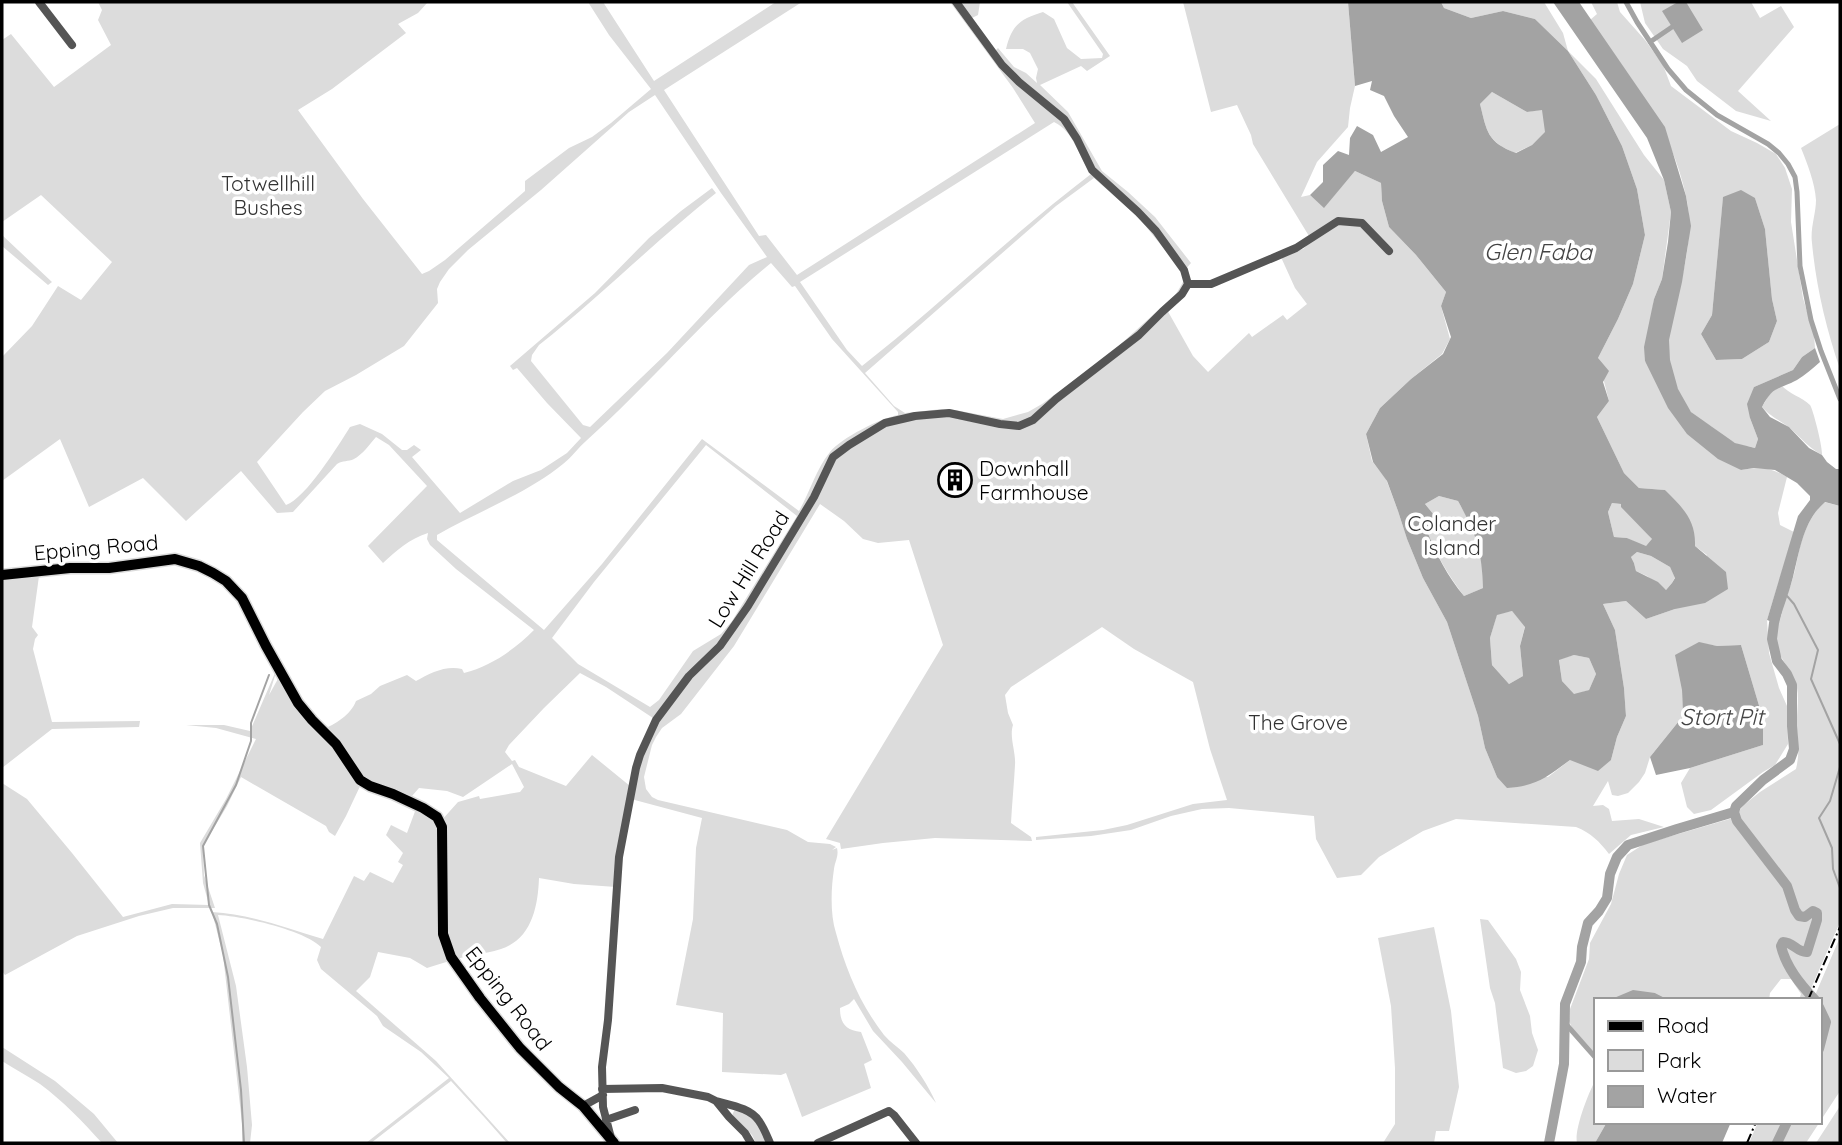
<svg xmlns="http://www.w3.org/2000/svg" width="1842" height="1145" viewBox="0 0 1842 1145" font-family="Quicksand,sans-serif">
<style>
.green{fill:#dcdcdc;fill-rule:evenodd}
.water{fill:#a3a3a3;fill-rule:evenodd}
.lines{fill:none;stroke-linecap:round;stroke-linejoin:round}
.stream{stroke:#a3a3a3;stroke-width:2}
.canal{stroke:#a3a3a3;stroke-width:5}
.river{stroke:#a3a3a3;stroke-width:10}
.major-casing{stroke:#dbdbdb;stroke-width:13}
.minor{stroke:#555;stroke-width:8}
.major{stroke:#000;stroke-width:10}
.rail{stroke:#000;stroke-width:2;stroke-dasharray:10 3.5 2 3.5;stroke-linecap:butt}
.labels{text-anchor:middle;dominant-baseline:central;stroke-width:7;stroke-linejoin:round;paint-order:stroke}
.park-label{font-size:21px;fill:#333;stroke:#fff}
.poi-label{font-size:21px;fill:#000;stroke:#fff;text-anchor:start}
.street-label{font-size:21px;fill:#000;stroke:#fff}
.water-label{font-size:23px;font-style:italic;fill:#444;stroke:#fff}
</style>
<rect width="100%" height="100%" fill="#fff"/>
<path class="green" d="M 98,2 L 428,2 L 418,13 L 398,24 L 406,33 L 332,89 L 298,110 L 363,199 L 422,274 L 429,271 L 445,260 L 525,191 L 525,181 L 569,148 L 592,137 L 611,123 L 651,89 L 609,35 L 588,2 L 603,2 L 654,81 L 776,2 L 802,2 L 664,90 L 759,236 L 766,235 L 797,275 L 1035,123 L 1013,88 L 950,2 L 980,2 L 978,15 L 972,18 L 995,51 L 998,48 L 1014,67 L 1026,73 L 1037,83 L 1036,78 L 1038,69 L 1030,53 L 1023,49 L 1006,49 C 1012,24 1021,19 1043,12 L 1054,19 L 1067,48 L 1081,59 L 1102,58 L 1103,54 L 1067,2 L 1072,2 L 1110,56 L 1087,71 L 1081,66 L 1040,85 L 1068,112 L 1102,171 L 1128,192 L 1155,217 L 1191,263 L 1184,271 L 1188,284 L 1166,308 L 1193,356 L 1208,372 L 1249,333 L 1252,337 L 1283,315 L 1287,320 L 1307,304 L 1295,288 L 1280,255 L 1303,249 L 1312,241 L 1253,144 L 1251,135 L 1237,105 L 1211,112 L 1183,2 L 1348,2 L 1355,86 L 1350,108 L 1348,127 L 1317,162 L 1301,197 L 1310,195 L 1324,207 L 1355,171 L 1381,183 L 1382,201 L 1389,227 L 1416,255 L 1446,292 L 1441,306 L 1450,339 L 1442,354 L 1411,379 L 1380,408 L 1366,434 L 1372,461 L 1386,479 L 1398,511 L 1407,539 L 1423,578 L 1447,622 L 1478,716 L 1485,748 L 1497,777 L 1548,777 L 1570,760 L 1611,760 L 1617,737 L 1626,716 L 1624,688 L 1615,630 L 1603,604 L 1626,601 L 1646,619 L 1675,609 L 1707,555 L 1695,546 L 1665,490 L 1639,488 L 1624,473 L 1597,417 L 1609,401 L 1598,358 L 1618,319 L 1633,284 L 1645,235 L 1637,189 L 1622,146 L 1596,95 L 1568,51 L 1535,19 L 1503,11 L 1471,18 L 1444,8 L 1441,2 L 1544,2 L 1563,33 L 1568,51 L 1596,79 L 1644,155 L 1664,180 L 1671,212 L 1662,279 L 1654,299 L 1645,361 L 1741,470 C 1759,467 1771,467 1787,477 L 1778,513 L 1780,525 L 1794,532 L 1767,620 L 1769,653 L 1779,688 L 1787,706 L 1788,744 L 1775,765 L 1763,772 L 1711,810 L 1694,814 L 1687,807 L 1681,783 L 1690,768 L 1763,745 L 1763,719 L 1741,645 L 1717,646 L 1699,643 L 1682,690 L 1683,716 L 1650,757 L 1645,773 L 1639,782 L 1628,793 L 1618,796 L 1612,795 L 1608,781 L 1593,806 L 1603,805 L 1609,809 L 1612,821 L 1639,819 L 1664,827 L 1631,835 L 1609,854 C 1599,841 1591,833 1576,827 L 1456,819 L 1423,831 L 1379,857 L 1361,875 L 1337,878 L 1316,839 L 1314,816 L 1229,808 L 1202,809 L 1171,816 L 1131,830 L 1091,836 L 1036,840 L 1036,837 L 1103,830 L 1127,825 L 1193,804 L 1227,800 L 1210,749 L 1193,682 L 1134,649 L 1102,627 L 1011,687 L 1005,695 L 1008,713 L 1013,725 C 1009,737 1016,752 1015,765 C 1014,784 1012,803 1011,823 L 1031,837 L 1032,841 L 935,838 L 883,843 L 841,849 L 840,843 L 826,839 L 943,645 L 909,540 L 878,543 L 863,539 L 844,521 L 820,504 L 734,646 L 681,714 L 662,728 L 656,737 L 652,745 L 644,777 L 646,789 L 652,797 L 658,800 L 787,830 L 808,842 L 830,844 L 836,847 L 832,850 L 837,848 C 839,856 835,861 834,869 C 831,889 830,914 836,933 C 846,970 860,1004 884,1035 C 890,1042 898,1047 904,1053 C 917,1068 928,1085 936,1103 L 902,1062 L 873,1031 L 854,999 L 849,1004 L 840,1008 C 840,1024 846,1030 861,1032 L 872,1060 L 864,1064 L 871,1088 L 802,1117 L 786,1073 L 781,1075 L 722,1072 L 723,1013 L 676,1005 L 693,919 L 696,848 L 702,818 L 631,799 L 653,718 L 606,687 L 580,673 L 544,708 L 509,745 L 505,752 L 512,761 L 515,760 L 519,767 L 566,786 L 592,755 L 630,786 L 616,887 L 574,884 L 539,878 C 538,906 532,939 501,949 C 492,952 483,953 474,955 C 458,958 443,963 427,968 L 410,958 L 378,952 L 370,977 L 356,991 L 436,1061 L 510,1143 L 507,1143 L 485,1118 L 451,1081 L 371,1143 L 366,1143 L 449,1078 L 421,1052 L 383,1026 L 377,1016 L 321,969 L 317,960 L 321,947 C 304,930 242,916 218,915 L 236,986 L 247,1067 L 252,1125 L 250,1143 L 242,1143 L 242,1123 L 223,955 L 212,912 C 250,914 286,928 323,939 L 354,876 L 364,881 L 370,872 L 393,883 L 403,865 L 398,862 L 403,853 L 386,835 L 391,825 L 407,833 L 417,806 L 362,782 L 346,816 L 335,836 L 329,832 L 326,826 L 241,777 L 227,806 L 203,846 L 204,875 L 215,908 L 173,908 L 139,916 L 77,936 L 5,975 L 2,971 L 2,783 L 27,799 L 72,853 L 123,917 L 172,904 L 209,905 L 203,883 L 200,843 L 226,799 L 256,739 L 216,728 L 186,725 L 224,725 L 250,731 L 278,666 L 269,695 L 279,677 L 322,730 C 335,724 351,715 356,701 L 371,694 L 380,686 L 407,675 L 416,681 C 430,673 446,665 462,669 L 464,673 C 491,666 514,650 534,630 L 456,569 L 430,545 L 427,539 L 428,533 C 409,539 397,550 383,563 L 368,546 L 427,486 L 389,445 L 376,437 C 370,444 362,455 354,459 C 348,462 343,460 337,464 L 293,512 L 277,513 L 241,471 L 186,521 L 143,478 L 89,507 L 60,439 L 2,481 L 2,357 L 32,326 L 58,286 L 81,300 L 112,262 L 41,195 L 2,222 L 2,40 L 11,34 L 54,87 L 111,45 L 98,20 L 102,10 ZM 655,95 L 721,193 L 767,257 L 749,265 L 667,353 L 590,427 L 583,425 L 531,361 L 532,355 L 539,345 C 600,297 655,241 716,193 L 712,188 L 681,211 L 649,238 L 595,293 L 510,366 L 513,370 L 517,368 L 547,403 L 581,438 L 567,453 L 541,470 L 513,481 L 460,513 L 412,457 L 421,450 L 414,445 L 407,450 L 402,450 L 382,434 L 360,424 L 350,427 C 338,446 306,498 286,505 L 257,462 L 303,412 L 325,391 L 356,375 L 404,346 L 438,303 L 437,289 L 440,282 L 449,269 L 468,250 L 541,190 L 629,112 ZM 1054,122 C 1074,131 1079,158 1091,174 C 1011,235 940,305 862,366 L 847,350 L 800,282 ZM 1094,178 L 1139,218 L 1182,271 L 1183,282 L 1176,294 L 1112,352 L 1042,404 L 1028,412 L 1003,419 L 955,410 L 942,409 L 905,413 L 894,406 L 865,373 L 1056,206 ZM 771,263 L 792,287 L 795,286 L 832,339 L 898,412 L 898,415 C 881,418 841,438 830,452 C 816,469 810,492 799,511 L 702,439 L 602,564 L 544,630 L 437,540 L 437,535 C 477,512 528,493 563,464 C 572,457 578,448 586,441 C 650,384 705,317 771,263 ZM 706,445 L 797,516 L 732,621 L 721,634 L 693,651 L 659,700 L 650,707 L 578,664 L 552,638 L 594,582 ZM 512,764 L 524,787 L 520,792 L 480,799 L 479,796 L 458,802 L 441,821 L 412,796 L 419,788 L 447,791 L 463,797 Z
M 1591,2 L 1617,2 L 1620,12 L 1645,40 L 1663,65 L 1671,86 L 1731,131 L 1757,143 L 1776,154 L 1785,168 L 1792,189 L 1791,222 L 1803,298 L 1814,335 L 1815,348 L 1802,357 L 1793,370 L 1754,387 L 1750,418 L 1758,439 L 1755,448 C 1749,446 1741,446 1735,443 C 1726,439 1717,430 1709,425 C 1703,421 1696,417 1691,412 C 1677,397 1666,358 1669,337 C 1676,290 1697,245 1686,196 C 1671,125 1630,78 1590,20 L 1597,14 ZM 1723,198 L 1755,198 L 1765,229 L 1772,299 L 1777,321 L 1769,342 L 1742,359 L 1716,360 L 1701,334 L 1712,315 Z
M 1640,2 L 1751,2 L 1760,18 L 1781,6 L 1794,27 L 1738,91 L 1771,121 L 1736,111 L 1697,81 L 1687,66 L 1663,49 L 1645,23 Z
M 1492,92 L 1527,112 L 1543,109 L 1546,132 L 1532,145 L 1515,153 C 1487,141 1487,132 1480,104 Z
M 1840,124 L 1840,369 C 1826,328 1816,286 1812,243 C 1810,228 1816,214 1816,200 C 1815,183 1807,163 1801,148 Z
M 2,235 L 52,282 L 48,285 L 2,246 Z
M 1781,385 C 1789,394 1802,397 1810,405 C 1813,409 1823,448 1822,455 C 1809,448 1801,438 1790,428 C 1780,420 1772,418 1762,407 L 1769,395 Z
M 1439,496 L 1458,501 L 1473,528 L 1482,558 L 1483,588 L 1464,596 C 1449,576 1436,555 1427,531 L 1434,515 L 1425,504 Z
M 1824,502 L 1840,506 L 1840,922 L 1806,1000 L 1799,1000 L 1801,994 L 1791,979 L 1781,979 L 1770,993 L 1769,1000 L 1669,1000 L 1655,993 L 1615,998 L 1617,1000 L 1595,1000 L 1595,1053 L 1572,1028 L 1569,1021 L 1570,1009 L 1589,959 L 1590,943 L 1611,904 L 1619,874 L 1627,855 L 1644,844 L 1733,818 L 1745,804 L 1760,792 L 1796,769 C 1801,748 1796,739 1797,720 C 1797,710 1799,698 1797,688 C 1793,672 1780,660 1776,644 C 1772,627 1787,598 1792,581 C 1797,566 1798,549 1804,534 C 1809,521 1815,511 1824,502 Z
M 1612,503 L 1621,504 L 1653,540 L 1645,547 L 1627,538 L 1614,537 L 1608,512 Z
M 1637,552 L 1651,556 L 1670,567 L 1675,577 L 1672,583 L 1666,590 L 1647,576 L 1636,571 L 1634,563 L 1631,557 Z
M 39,576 L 32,627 L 38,635 L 35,639 L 33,649 L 52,722 L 140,721 L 139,727 L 52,729 L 2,768 L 2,579 Z
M 1512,611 L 1525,626 L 1520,646 L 1523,676 L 1509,684 L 1492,665 L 1490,638 L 1497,614 Z
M 1574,655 L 1589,658 L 1596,674 L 1589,690 L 1574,695 L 1562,681 L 1559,659 Z
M 1480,919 L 1488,920 L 1516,959 L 1521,972 L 1520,990 L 1530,1016 L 1532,1033 L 1538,1050 L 1533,1066 L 1526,1071 L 1516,1073 L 1503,1068 L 1495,1003 L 1490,988 Z
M 1434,927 L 1451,1011 L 1459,1087 L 1449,1131 L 1436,1131 L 1434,1143 L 1383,1143 L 1395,1124 L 1395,1068 L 1391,1006 L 1378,938 Z
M 1840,937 L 1840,1091 L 1806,1143 L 1749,1143 L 1758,1122 L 1819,1122 L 1819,1000 L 1813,1000 Z
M 2,1047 L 55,1081 L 94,1114 L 118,1143 L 102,1143 C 83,1122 63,1101 40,1084 C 28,1076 14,1069 2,1061 Z
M 1595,1081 L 1595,1122 L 1607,1122 L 1595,1143 L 1577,1143 C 1574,1130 1588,1094 1595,1081 Z
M 1840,1106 L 1840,1143 L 1816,1143 Z
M 735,1109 L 750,1113 L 770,1143 L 756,1143 L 752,1135 L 732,1115 Z"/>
<path class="water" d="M 1348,2 L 1441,2 L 1444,8 L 1471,18 L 1503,11 L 1535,19 L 1568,51 L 1596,95 L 1622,146 L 1637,189 L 1645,235 L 1633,284 L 1618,319 L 1598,358 L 1609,371 L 1603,382 L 1609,401 L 1597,417 L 1624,473 L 1639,488 L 1665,490 C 1683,508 1696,520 1695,546 L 1726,572 L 1728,589 L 1705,603 L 1675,609 L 1646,619 L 1626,601 L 1603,604 L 1615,630 L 1624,688 L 1626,716 L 1617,737 L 1611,760 L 1598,771 L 1570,760 C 1547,777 1537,786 1507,788 L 1497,777 L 1485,748 L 1478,716 L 1447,622 L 1423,578 L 1407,539 L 1398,511 L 1387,481 L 1373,462 L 1366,434 L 1380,408 L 1411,379 L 1443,354 L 1451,337 L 1441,306 L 1446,292 L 1416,255 L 1389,227 L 1382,201 L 1381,183 L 1355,171 L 1324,208 L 1310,195 L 1323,182 L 1323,165 L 1338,151 L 1349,155 L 1350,138 L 1357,126 L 1373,135 L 1381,152 L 1408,137 L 1394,116 L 1384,96 L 1370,90 L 1372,81 L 1355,86 ZM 1492,92 L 1527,112 L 1542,110 L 1545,132 L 1532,145 L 1516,153 C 1487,142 1487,132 1480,104 ZM 1439,496 L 1458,501 C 1476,534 1482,549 1483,588 L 1464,596 C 1448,577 1436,554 1427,531 L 1434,515 L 1425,504 ZM 1612,503 L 1621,504 L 1621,507 L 1652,539 L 1646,546 L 1627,538 L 1614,537 L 1608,512 ZM 1637,552 L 1651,556 L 1670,567 L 1675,578 L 1672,583 L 1666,590 L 1658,582 L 1636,571 L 1634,563 L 1631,557 ZM 1512,611 L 1525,627 L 1520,646 L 1523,676 L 1509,684 L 1492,665 L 1490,638 L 1497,615 ZM 1574,655 L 1589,658 L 1596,674 L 1589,690 L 1574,694 L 1562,681 L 1559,660 Z
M 1553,2 L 1579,2 L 1665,127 L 1686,196 L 1691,226 L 1682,282 L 1669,340 L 1670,360 L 1678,389 L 1691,412 L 1735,443 L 1755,448 L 1758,439 L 1750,418 L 1747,404 L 1754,387 L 1793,370 L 1802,357 L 1815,348 L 1820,362 C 1813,368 1805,375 1797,380 C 1778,390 1773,386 1762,407 L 1770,417 L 1789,427 L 1809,448 L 1822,455 L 1827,462 L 1836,469 L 1840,469 L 1840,506 L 1825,502 C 1803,521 1800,550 1793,577 C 1789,593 1783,608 1778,624 L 1767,620 L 1798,516 L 1810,500 L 1810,496 L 1797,483 L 1775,470 L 1754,468 L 1741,470 L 1718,459 L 1687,434 L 1668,408 L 1645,361 L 1644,347 L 1654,299 L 1662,279 L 1668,242 L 1671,212 L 1664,180 L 1647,138 Z
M 1678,2 L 1686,2 L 1703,30 L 1682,43 L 1662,11 Z
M 1741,190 L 1755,198 L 1765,229 L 1772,299 L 1777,321 L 1769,342 L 1742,359 L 1716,360 L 1701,334 L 1712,315 L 1723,197 Z
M 1699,642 L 1717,646 L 1741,645 L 1763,719 L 1763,745 L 1690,768 L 1656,775 L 1650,757 L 1683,716 L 1682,690 L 1675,655 Z
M 1633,990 L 1655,993 L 1669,1000 L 1617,1000 L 1614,998 Z
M 1607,1122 L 1731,1122 L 1722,1143 L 1595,1143 Z"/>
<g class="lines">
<path class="stream" d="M 1787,596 L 1794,604 L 1818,650 L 1811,679 L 1840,744
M 1840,767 L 1830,801 L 1819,818 L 1832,848 L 1833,869 L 1840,888
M 244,1143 L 241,1090 L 228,977 L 217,924 L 209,905 L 203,846 L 236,785 L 251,741 L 251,723 L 269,675"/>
<path class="canal" d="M 1626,2 L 1637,22 L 1668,69 L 1686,90 L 1717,115 L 1768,144 L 1779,153 L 1788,164 L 1795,177 L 1797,192 L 1800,266 L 1811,320 L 1821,351 L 1840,399
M 1650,42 L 1672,27
M 1565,1023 L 1595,1057"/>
<path class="river" d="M 1734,812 L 1737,821 L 1787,886 L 1795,910 L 1799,916 L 1805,917 L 1813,911 L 1817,913 L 1817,920 L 1807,952 C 1798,953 1793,942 1783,942 L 1781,946 C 1786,967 1800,984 1815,1000
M 1819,1007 L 1826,1022 L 1819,1049
M 1549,1143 L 1564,1064 L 1565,1004 L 1581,962 L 1582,947 L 1588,923 L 1599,911 L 1607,898 L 1610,874 L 1617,857 L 1628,845 L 1677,829 L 1734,812 L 1736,806 L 1763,780 L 1790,760 L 1794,749 L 1792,726 L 1792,685 L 1787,674 L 1777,661 L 1772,639 L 1774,623 L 1777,610
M 1777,1143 L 1787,1122"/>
<g class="major-casing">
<path id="major" d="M 2,575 L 70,568 L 109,568 L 175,559 L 199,566 L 213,573 L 226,581 L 242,598 L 266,646 L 298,703 L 312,720 L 336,744 L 360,780 L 370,786 L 393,794 L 423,808 L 437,817 L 442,827 L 443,934 L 451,957 L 480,998 L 520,1048 L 559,1087 L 583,1106 L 614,1143"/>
</g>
<path class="minor" d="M 39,2 L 72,45
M 956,2 L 1002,65 L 1019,82 L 1064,119 L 1077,139 L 1092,170 L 1138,212 L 1156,231 L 1184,270 L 1188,284
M 1188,284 L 1211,284 L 1275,257 L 1296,248 L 1338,221 L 1362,223 L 1389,251
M 602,1089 L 662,1088 L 708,1097 L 716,1101 L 729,1117 L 745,1133 L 751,1143
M 716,1101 C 730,1105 751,1108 759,1121 C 764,1128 767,1136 770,1143
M 583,1106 L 603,1095
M 606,1120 L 635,1110
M 611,1138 L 603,1107 L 602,1067 L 608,1020 L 619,857 L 636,768 L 640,755 L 656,720 L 689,676 L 720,646 L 748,606 L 814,497 L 833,457 L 849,445 L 885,423 L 915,416 L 949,413 L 1000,424 L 1019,426 L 1033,420 L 1056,399 L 1139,335 L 1162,312 L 1182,294 L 1188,284
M 818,1143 L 889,1111 L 894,1115 L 916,1143"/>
<use href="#major" class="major"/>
<path class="rail" d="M 1808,1000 L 1840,927
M 1747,1143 L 1756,1122"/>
</g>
<defs>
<g id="building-ring" transform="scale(1.75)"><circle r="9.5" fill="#fff" stroke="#000" stroke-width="1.5"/><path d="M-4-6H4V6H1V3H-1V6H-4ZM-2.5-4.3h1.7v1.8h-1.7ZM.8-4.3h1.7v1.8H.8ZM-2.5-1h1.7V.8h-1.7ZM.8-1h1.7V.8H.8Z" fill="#000"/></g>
</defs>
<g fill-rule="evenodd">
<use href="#building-ring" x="955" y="480"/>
</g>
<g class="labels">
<g class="park-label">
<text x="268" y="183">Totwellhill<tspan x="268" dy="24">Bushes</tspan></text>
<text x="1452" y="523">Colander<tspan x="1452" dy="24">Island</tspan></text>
<text x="1298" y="722">The Grove</text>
</g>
<g class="poi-label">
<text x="979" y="468">Downhall<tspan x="979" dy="24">Farmhouse</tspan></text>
</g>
<g class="street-label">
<text transform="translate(96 547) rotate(-5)">Epping Road</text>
<text transform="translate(748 569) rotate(-58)">Low Hill Road</text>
<text transform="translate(509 998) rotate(52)">Epping Road</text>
</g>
<g class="water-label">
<text x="1538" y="251">Glen Faba</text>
<text x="1722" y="716">Stort Pit</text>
</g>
</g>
<rect width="1842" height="1145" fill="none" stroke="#000000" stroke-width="7"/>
<rect x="1594" y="998" width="228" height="126" fill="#ffffff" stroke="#999999" stroke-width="2"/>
<rect x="1608" y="1021" width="35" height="10" fill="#000000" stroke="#999999" stroke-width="2"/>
<text x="1657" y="1033" font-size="21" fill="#000000">Road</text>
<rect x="1608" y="1050" width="35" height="21" fill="#dcdcdc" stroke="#999999" stroke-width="2"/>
<text x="1657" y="1068" font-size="21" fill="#000000">Park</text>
<rect x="1608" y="1086" width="35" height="21" fill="#a3a3a3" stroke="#999999" stroke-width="2"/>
<text x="1657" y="1103" font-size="21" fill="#000000">Water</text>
</svg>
